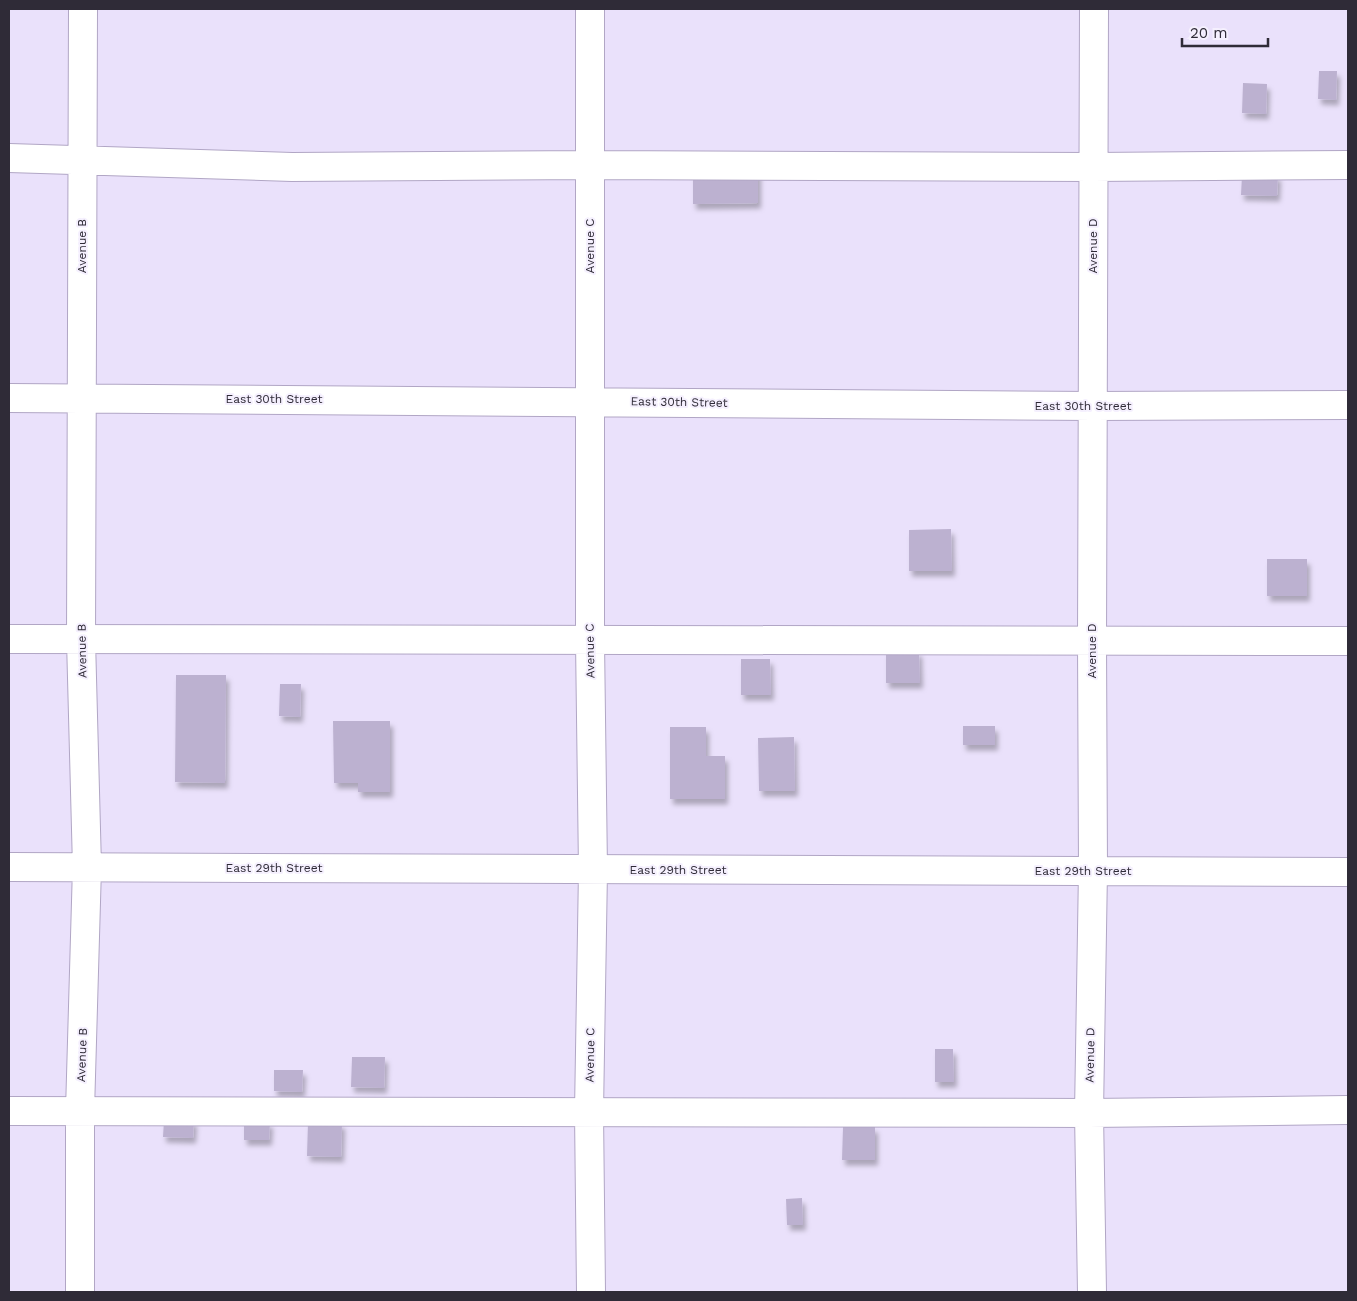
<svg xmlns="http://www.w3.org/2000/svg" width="1357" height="1301" viewBox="0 0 1357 1301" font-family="'Work Sans',sans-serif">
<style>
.building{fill:#bcb1d0;filter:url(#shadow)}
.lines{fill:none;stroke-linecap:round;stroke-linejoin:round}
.minor-casing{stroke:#b1a6c5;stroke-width:30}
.minor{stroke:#fff;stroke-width:28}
.labels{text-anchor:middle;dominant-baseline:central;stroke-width:4;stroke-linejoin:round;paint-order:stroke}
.street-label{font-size:12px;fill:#2f2b37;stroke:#f5f0fe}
</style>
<defs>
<filter id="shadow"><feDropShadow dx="3" dy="5.5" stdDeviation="2.5" flood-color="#0004"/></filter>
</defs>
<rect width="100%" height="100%" fill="#eae1fb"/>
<path class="building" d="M 1319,71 L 1337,71 L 1336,100 L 1318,99 Z
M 1243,83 L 1267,84 L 1266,114 L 1242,113 Z
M 693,170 L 758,170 L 758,203 L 693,204 Z
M 1242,175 L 1278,175 L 1277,196 L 1241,195 Z
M 951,529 L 952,571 L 909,571 L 909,530 Z
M 1267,559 L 1307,559 L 1307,596 L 1267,596 Z
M 919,651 L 920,683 L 886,683 L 886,652 Z
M 741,659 L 770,659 L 771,695 L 741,695 Z
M 176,675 L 226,675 L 225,783 L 175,782 Z
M 280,684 L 301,684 L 300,717 L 279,716 Z
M 333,721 L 390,721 L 390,792 L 358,792 L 358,783 L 334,783 Z
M 963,726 L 995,726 L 995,745 L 963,745 Z
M 670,727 L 706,727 L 706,756 L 725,756 L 725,799 L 670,799 Z
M 794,737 L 795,791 L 759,791 L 758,738 Z
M 935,1049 L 953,1049 L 954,1082 L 935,1082 Z
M 352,1057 L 385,1057 L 384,1088 L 351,1087 Z
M 274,1070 L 303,1070 L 302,1092 L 274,1091 Z
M 164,1120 L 194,1120 L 193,1138 L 163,1137 Z
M 244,1122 L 270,1122 L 269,1140 L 244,1140 Z
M 308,1122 L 342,1123 L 341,1157 L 307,1156 Z
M 843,1127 L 875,1127 L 875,1160 L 842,1160 Z
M 802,1198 L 803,1225 L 787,1225 L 786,1199 Z"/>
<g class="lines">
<g class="minor-casing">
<path id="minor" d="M 590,9 L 590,641 L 593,870 L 589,1112 L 591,1292
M 9,158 L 292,167 L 590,165 L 1094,167 L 1348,165
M 9,398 L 1093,406 L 1348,405
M 9,639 L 1348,641
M 9,867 L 1348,872
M 9,1111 L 1089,1113 L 1348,1110
M 80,1292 L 80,1111 L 87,867 L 81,640 L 83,9
M 1092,1292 L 1089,1113 L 1093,870 L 1092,641 L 1094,9"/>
</g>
<use href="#minor" class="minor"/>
</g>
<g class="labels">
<g class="street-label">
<text transform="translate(82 246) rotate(-90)">Avenue B</text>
<text transform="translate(590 246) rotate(-90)">Avenue C</text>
<text transform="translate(1093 246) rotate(-90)">Avenue D</text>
<text x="274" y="399">East 30th Street</text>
<text transform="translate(679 402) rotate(1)">East 30th Street</text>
<text x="1083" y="406">East 30th Street</text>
<text transform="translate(82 651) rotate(-91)">Avenue B</text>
<text transform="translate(590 651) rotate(-91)">Avenue C</text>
<text transform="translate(1092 651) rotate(-90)">Avenue D</text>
<text x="274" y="868">East 29th Street</text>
<text x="678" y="870">East 29th Street</text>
<text x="1083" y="871">East 29th Street</text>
<text transform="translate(82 1055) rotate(-88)">Avenue B</text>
<text transform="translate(590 1055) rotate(-89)">Avenue C</text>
<text transform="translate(1090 1055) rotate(-89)">Avenue D</text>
</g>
</g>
<rect width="1357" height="1301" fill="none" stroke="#2f2b37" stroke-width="20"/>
<path d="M1182 38v8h86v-8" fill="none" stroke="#2f2b37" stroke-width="2.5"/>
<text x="1190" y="38" font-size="15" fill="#2f2b37" stroke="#f5f0fe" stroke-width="4" paint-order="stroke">20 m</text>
</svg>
